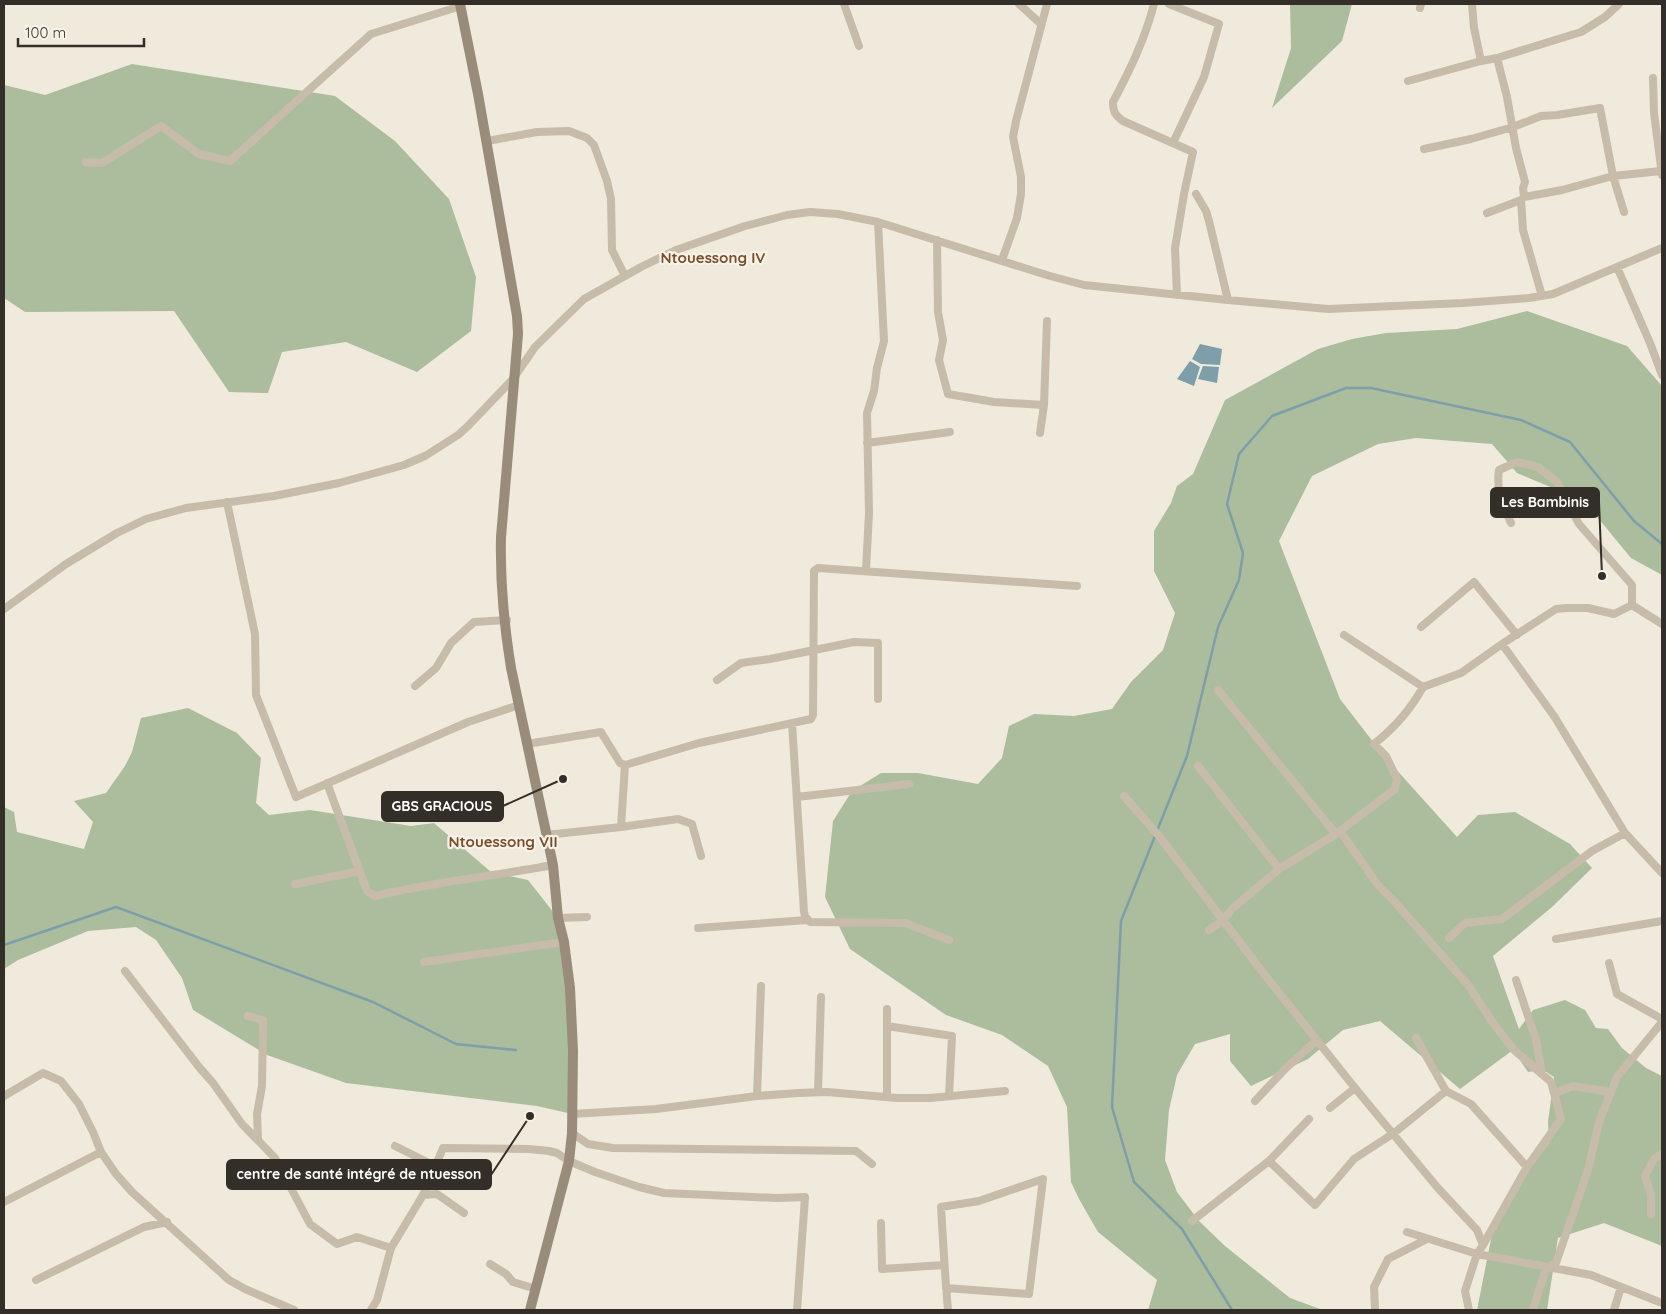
<svg xmlns="http://www.w3.org/2000/svg" width="1666" height="1314" viewBox="0 0 1666 1314" font-family="Quicksand,sans-serif">
<style>
.green{fill:#acbd9e}
.water{fill:#7e9fa9}
.lines{fill:none;stroke-linecap:round;stroke-linejoin:round}
.stream{stroke:#7e9fa9;stroke-width:2.5}
.street{stroke:#c6bca9;stroke-width:8}
.secondary{stroke:#998c7b;stroke-width:10}
.labels{text-anchor:middle;dominant-baseline:central;stroke-width:4.5;stroke-linejoin:round;paint-order:stroke}
.quarter-label{font-size:15px;font-weight:bold;fill:#7b4d2a;stroke:#f7f3e8}
.leader{fill:none;stroke:#342e28;stroke-width:2}
.callout-dot{fill:#342e28;stroke:#f7f3e8;stroke-width:2}
.callout{fill:#342e28;stroke:#342e28;stroke-width:2}
.callout-label{font-size:14px;text-anchor:middle;font-weight:bold;fill:#fff}
</style>
<rect width="100%" height="100%" fill="#efeadc"/>
<path class="green" d="M 1290,4 L 1352,4 L 1342,41 L 1272,108 L 1291,48 Z
M 132,64 L 335,96 L 395,141 L 449,199 L 476,277 L 471,331 L 417,372 L 346,342 L 282,352 L 268,393 L 229,392 L 174,311 L 25,312 L 4,298 L 4,85 L 45,95 Z
M 1527,311 L 1627,346 L 1662,386 L 1662,575 L 1631,558 L 1584,501 L 1517,473 L 1492,444 L 1416,438 L 1378,444 L 1312,476 L 1279,541 L 1340,699 L 1384,756 L 1457,837 L 1478,815 L 1515,812 L 1570,844 L 1592,868 L 1552,907 L 1493,956 L 1519,1029 L 1533,1010 L 1565,1000 L 1585,1010 L 1596,1028 L 1608,1029 L 1622,1048 L 1646,1068 L 1662,1076 L 1662,1246 L 1604,1223 L 1558,1238 L 1547,1310 L 1477,1310 L 1494,1224 L 1527,1172 L 1549,1143 L 1548,1122 L 1554,1077 L 1543,1070 L 1528,1072 L 1513,1050 L 1460,1089 L 1380,1021 L 1343,1030 L 1308,1059 L 1251,1086 L 1230,1061 L 1230,1034 L 1195,1044 L 1177,1075 L 1169,1110 L 1165,1160 L 1177,1192 L 1199,1221 L 1225,1246 L 1290,1298 L 1323,1310 L 1148,1310 L 1157,1280 L 1098,1232 L 1079,1199 L 1071,1182 L 1067,1107 L 1048,1066 L 1002,1035 L 946,1015 L 850,949 L 825,897 L 833,821 L 852,791 L 881,773 L 918,773 L 978,784 L 1002,758 L 1009,726 L 1034,714 L 1074,716 L 1112,709 L 1131,682 L 1163,650 L 1175,613 L 1154,571 L 1154,531 L 1171,503 L 1177,486 L 1193,474 L 1225,400 L 1318,349 L 1352,339 L 1386,333 L 1457,329 Z
M 188,708 L 237,733 L 261,758 L 256,803 L 269,815 L 310,810 L 411,826 L 434,823 L 491,872 L 528,880 L 558,918 L 564,942 L 572,1114 L 537,1106 L 346,1083 L 267,1055 L 193,1010 L 182,978 L 156,940 L 136,927 L 88,931 L 18,960 L 4,969 L 4,807 L 14,812 L 17,832 L 84,849 L 93,822 L 74,801 L 106,793 L 125,766 L 132,752 L 141,718 Z"/>
<path class="water" d="M 1200,344 L 1222,349 L 1220,365 L 1201,364 L 1192,359 Z
M 1190,361 L 1200,367 L 1194,386 L 1177,379 Z
M 1203,366 L 1219,367 L 1217,383 L 1198,379 Z"/>
<g class="lines">
<path class="stream" d="M 4,945 L 116,907 L 373,1002 L 456,1044 L 516,1050
M 1232,1310 L 1182,1229 L 1134,1182 L 1112,1107 L 1121,921 L 1187,756 L 1218,627 L 1239,580 L 1243,553 L 1227,504 L 1239,454 L 1272,416 L 1346,388 L 1371,388 L 1521,420 L 1570,442 L 1634,521 L 1662,544"/>
<path class="street" d="M 844,4 L 859,46
M 1019,4 L 1041,24
M 1154,4 C 1145,39 1130,70 1113,102 C 1113,112 1115,115 1123,121 L 1193,152 L 1184,194 L 1175,248 L 1177,295
M 1169,4 L 1219,24 L 1204,77 L 1173,143
M 1472,4 L 1474,28 L 1481,61
M 1420,8 L 1421,4
M 1653,78 L 1654,113 L 1662,175
M 1408,81 L 1481,61 L 1497,58 L 1581,32 L 1605,17 L 1619,4
M 487,141 L 537,132 L 569,131 L 587,138 L 594,145 L 607,181 L 611,199 L 612,250 L 625,276
M 1424,149 L 1471,139 L 1513,127 L 1541,116 L 1557,115 L 1600,108 L 1613,176 L 1624,212
M 86,162 L 102,163 L 161,126 L 199,154 L 230,161 L 371,34 L 461,6
M 1196,194 L 1206,211 L 1209,221 L 1228,300
M 1524,197 L 1562,190 L 1613,176 L 1661,171
M 1521,200 L 1523,230 L 1542,296
M 1487,213 L 1521,200 L 1524,197 L 1523,188 L 1525,182 L 1516,148 L 1507,97 L 1497,58
M 937,240 L 938,312 L 943,340 L 939,360 L 948,394 L 994,402 L 1044,405
M 1002,260 L 1017,218 L 1021,194 L 1021,177 L 1013,137 L 1016,121 L 1047,4
M 1617,267 L 1650,343 L 1662,375
M 1040,433 L 1044,405 L 1047,321
M 867,443 L 950,432
M 227,502 L 255,634 L 256,695 L 296,797 L 468,722 L 519,705
M 866,570 L 869,513 L 867,413 L 874,391 L 877,368 L 884,341 L 878,222
M 1632,605 L 1662,624
M 4,609 L 66,564 L 117,533 L 146,519 L 186,508 L 274,496 L 339,483 L 404,465 L 425,456 L 458,435 L 468,426 L 513,379 L 535,347 L 584,299 L 641,267 L 676,250 L 745,226 L 787,215 L 810,212 L 838,214 L 878,222 L 1050,276 L 1084,285 L 1228,300 L 1328,309 L 1463,303 L 1529,298 L 1553,294 L 1662,248
M 1421,627 L 1474,582 L 1517,635
M 1344,635 L 1423,687
M 1502,644 L 1554,716 L 1625,833 L 1662,873
M 717,680 L 741,663 L 770,659 L 854,642 L 878,643 L 878,699
M 415,686 L 436,668 L 451,643 L 474,622 L 507,620
M 1218,690 L 1336,834
M 792,723 L 804,912 L 805,916 L 810,922 L 905,923 L 949,940
M 527,744 L 601,732 L 620,763 L 625,765 L 699,743 L 811,719 L 813,715 L 814,571 L 818,568 L 1077,586
M 1198,766 L 1279,869
M 327,783 L 367,891 L 375,896 C 434,882 494,876 553,865
M 1124,796 L 1159,836 L 1261,970 L 1355,1088
M 797,797 L 909,784
M 621,827 L 678,819 L 692,824 L 701,856
M 1340,831 L 1378,885 L 1393,900 L 1469,986 L 1493,1023 L 1514,1050 L 1551,1082 L 1561,1119 L 1527,1167 L 1483,1245
M 546,835 L 621,827 L 625,765
M 295,884 L 360,871
M 558,918 L 587,917
M 698,928 L 807,920
M 1209,930 L 1223,920 L 1232,909 L 1279,869 L 1336,834 L 1395,789 L 1397,779 L 1386,756 L 1374,744 C 1393,729 1411,709 1423,687 L 1461,673 L 1502,644 L 1556,609 L 1567,608 L 1588,608 L 1614,614 L 1632,605 L 1632,585 L 1579,524 L 1557,482 L 1538,467 L 1517,462 L 1499,470 C 1496,491 1502,504 1511,523
M 1449,938 L 1465,923 L 1502,919 L 1592,851 L 1625,833
M 1556,939 L 1662,921
M 424,962 L 564,942
M 1609,963 L 1617,994 L 1662,1019
M 125,971 L 199,1067 L 213,1083 L 242,1124 L 275,1158 L 310,1224 L 337,1244 L 357,1237 L 391,1248
M 1516,980 L 1536,1040 L 1542,1074
M 248,1016 L 263,1020 L 262,1086 L 257,1114 L 258,1139
M 887,1026 L 952,1036 L 949,1096
M 1416,1038 L 1446,1091 L 1471,1104 L 1527,1167
M 818,1092 L 821,997
M 1555,1093 L 1573,1086 L 1611,1092
M 4,1096 L 43,1073 L 61,1081 L 79,1104 L 93,1132 L 101,1152 L 116,1174 L 132,1192 L 229,1280 L 245,1289 L 294,1310
M 757,1096 L 761,986
M 887,1097 L 887,1009
M 1255,1101 L 1286,1068 L 1317,1040
M 1330,1108 L 1355,1088 L 1437,1187 L 1477,1230 L 1483,1245 L 1477,1254 L 1465,1291 L 1469,1310
M 572,1114 L 656,1109 L 757,1096 L 798,1093 L 827,1092 L 897,1098 L 930,1098 L 1005,1091
M 572,1133 L 588,1144 L 613,1148 L 856,1151 L 872,1164
M 395,1146 L 435,1166
M 1269,1161 L 1315,1205 L 1354,1159 L 1394,1133 L 1446,1091
M 423,1195 L 437,1194 L 464,1213
M 4,1202 L 101,1152
M 1651,1214 L 1651,1195 L 1645,1176 L 1654,1159 L 1662,1154
M 1192,1221 L 1269,1161 L 1309,1119
M 881,1223 L 882,1269 L 944,1265
M 1407,1232 L 1477,1254 L 1591,1275 L 1662,1303
M 490,1264 L 506,1274 L 513,1282 L 536,1289
M 36,1280 L 144,1227 L 167,1222
M 946,1288 L 1029,1294 L 1043,1179 L 979,1201 L 941,1207 C 943,1242 945,1276 948,1310
M 1375,1308 L 1374,1287 L 1388,1259 L 1427,1239
M 371,1310 L 377,1300 L 391,1248 L 423,1195 L 443,1148 L 529,1149 L 549,1151 L 557,1153 L 569,1161 L 595,1172 L 639,1187 L 664,1193 L 778,1198 L 805,1197 L 797,1310
M 1533,1310 L 1546,1268 L 1556,1263 L 1588,1170 L 1599,1122 L 1617,1077 L 1662,1022
M 1614,1310 L 1621,1287"/>
<path class="secondary" d="M 460,4 L 478,94 L 517,316 L 518,334 L 501,537 C 500,581 504,625 511,668 L 553,865 L 558,918 L 564,942 L 570,988 L 573,1051 L 572,1133 L 569,1161 L 530,1310"/>
</g>
<g class="labels">
<g class="quarter-label">
<text x="713" y="257">Ntouessong IV</text>
<text x="503" y="841">Ntouessong VII</text>
</g>
</g>
<path class="leader" d="M1602 576L1599 502M563 779L503 806M530 1116L491 1175"/>
<g class="callout-dot">
<circle cx="1602" cy="576" r="5"/>
<circle cx="563" cy="779" r="5"/>
<circle cx="530" cy="1116" r="5"/>
</g>
<g class="callout">
<rect x="1491" y="488" width="108" height="29" rx="5"/>
<rect x="382" y="792" width="121" height="29" rx="5"/>
<rect x="227" y="1160" width="264" height="29" rx="5"/>
</g>
<g class="callout-label">
<text x="1545" y="507">Les Bambinis</text>
<text x="442" y="811">GBS GRACIOUS</text>
<text x="359" y="1179">centre de santé intégré de ntuesson</text>
</g>
<rect width="1666" height="1314" fill="none" stroke="#342e28" stroke-width="10"/>
<path d="M18 38v8h126v-8" fill="none" stroke="#342e28" stroke-width="2.5"/>
<text x="25" y="38" font-size="15" fill="#342e28" stroke="#f7f3e8" stroke-width="4" paint-order="stroke">100 m</text>
</svg>
